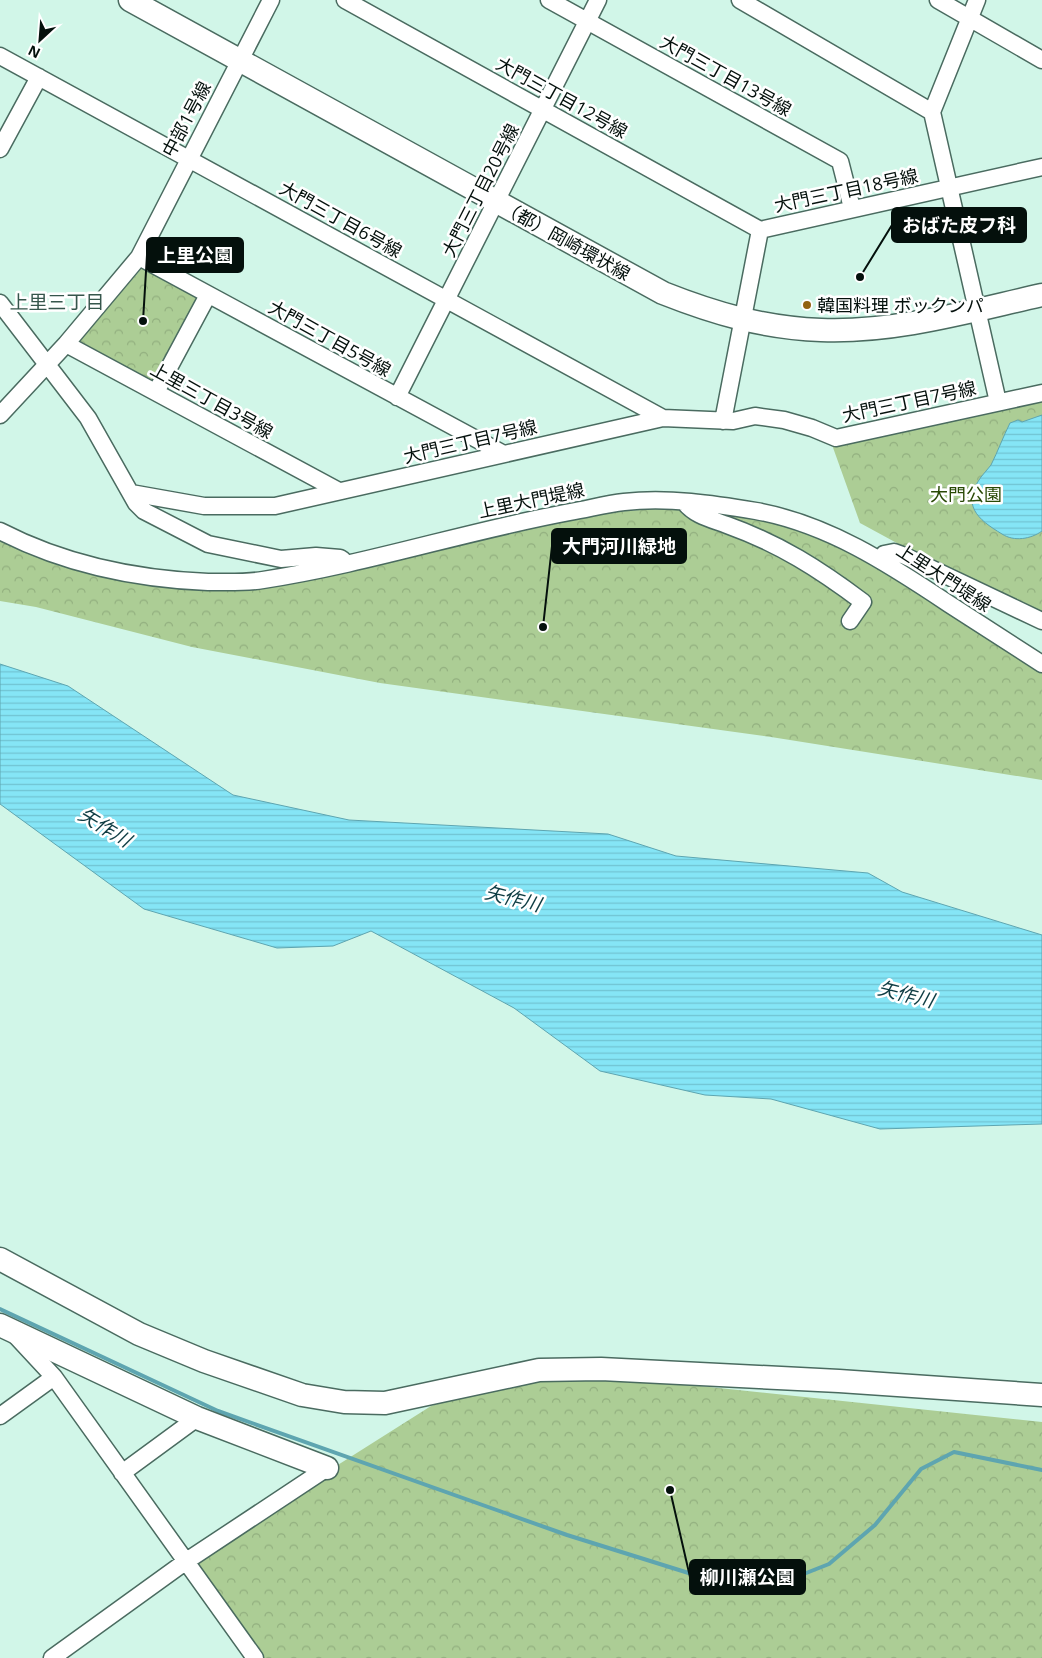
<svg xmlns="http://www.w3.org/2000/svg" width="1042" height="1658" viewBox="0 0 1042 1658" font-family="'Open Sans','Noto Sans JP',sans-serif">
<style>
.park{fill:url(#park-crowns)}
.water{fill:url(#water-rules);stroke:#5ea5b0}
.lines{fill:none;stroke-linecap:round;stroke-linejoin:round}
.stream{stroke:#5ea5b0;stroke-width:4}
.street-casing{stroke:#4a6b60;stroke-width:19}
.secondary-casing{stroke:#4a6b60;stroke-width:25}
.street{stroke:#fff;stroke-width:16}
.secondary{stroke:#fff;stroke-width:22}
.poi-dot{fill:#926310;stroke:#fff;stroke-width:2}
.labels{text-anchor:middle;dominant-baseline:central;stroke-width:5;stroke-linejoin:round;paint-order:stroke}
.street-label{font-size:18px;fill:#04100c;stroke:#fff}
.poi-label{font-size:18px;fill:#04100c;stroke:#fff;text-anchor:start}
.park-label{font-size:18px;fill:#294905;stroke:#fff}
.neighbourhood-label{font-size:19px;fill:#36564c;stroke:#fff}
.water-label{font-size:19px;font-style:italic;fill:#0f3d44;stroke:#fff}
.leader{fill:none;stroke:#04100c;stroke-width:2}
.callout-dot{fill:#04100c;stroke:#fff;stroke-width:2}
.callout{fill:#04100c;stroke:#04100c;stroke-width:2}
.callout-label{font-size:19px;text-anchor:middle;font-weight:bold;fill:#fff}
</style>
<defs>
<pattern id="park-crowns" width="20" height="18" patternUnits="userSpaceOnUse" patternTransform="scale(1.25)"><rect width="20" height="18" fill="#accd95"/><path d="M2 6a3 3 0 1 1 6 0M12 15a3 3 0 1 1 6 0" fill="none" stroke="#92af7f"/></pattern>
<pattern id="water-rules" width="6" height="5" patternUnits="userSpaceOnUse" patternTransform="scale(1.25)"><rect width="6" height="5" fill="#85e5f6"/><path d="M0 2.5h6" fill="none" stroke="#71c3d2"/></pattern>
</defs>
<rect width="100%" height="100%" fill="#d1f6e8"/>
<path class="park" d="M 146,267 L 199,297 L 152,383 L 81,345 L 80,340 L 142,268 Z
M 1042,399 L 1042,615 L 963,579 L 860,523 L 831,442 Z
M 668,508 C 727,510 783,521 838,545 C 870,558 900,579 929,599 C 964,622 998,645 1033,669 L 1042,672 L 1042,780 L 771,737 L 380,683 L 192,647 L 36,607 L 0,601 L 0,538 L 57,561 L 280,585 L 330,576 L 598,513 Z
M 548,1370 L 1042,1422 L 1042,1658 L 263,1658 L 191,1558 L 431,1406 Z"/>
<path class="water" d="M 1042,415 L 1042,531 C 1031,539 1014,542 1002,534 C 977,519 961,505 981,477 C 984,473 988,469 991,465 C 998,451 1003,437 1010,423 L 1018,420 L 1022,422 Z
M 0,664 L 68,686 L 233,795 L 349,820 L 608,834 L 676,856 L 868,873 L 902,892 L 1042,935 L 1042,1124 L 880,1129 L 771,1099 L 705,1095 L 600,1071 L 514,1008 L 371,931 L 333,946 L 277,948 L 144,909 L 0,804 Z"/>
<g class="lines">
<path class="stream" d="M 0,1309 L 218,1411 L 567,1535 L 727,1585 L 759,1590 L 791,1579 L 829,1564 L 875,1525 L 921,1469 L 954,1452 L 1042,1470"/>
<g class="street-casing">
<path id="street" d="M 345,0 L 760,230
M 549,0 L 840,161 L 852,208
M 740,0 L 932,112
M 938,0 L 1042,60
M 977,0 L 932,112 L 998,402
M 0,56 L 663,418
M 0,149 L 39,77
M 760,230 L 1042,167
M 139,257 L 502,453
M 0,303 L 88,418 L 136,503 L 144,511 L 208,544 L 281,559 L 316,556 L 340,558 L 343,560
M 66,344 L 339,491
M 156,392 L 208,295
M 397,397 L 598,0
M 0,415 L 66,344 L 139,257 L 271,0
M 723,421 L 760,230
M 131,493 L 204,506 L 275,506 L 663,418 L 733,421 L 755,416 L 784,420 L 812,428 L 836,438 L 1042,393
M 684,502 C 695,516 711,519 727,525 C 780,544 819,569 863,602 L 850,621
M 0,531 C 64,564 136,579 208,582 C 226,582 245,583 263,580 C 367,564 467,531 570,512 C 588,509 606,504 624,502 C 668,497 714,504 756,511 C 828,524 889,564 949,604 C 980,624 1011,644 1042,664
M 881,559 L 884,554 L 894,552 L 905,556 L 1042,621
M 15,1335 L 54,1377 L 255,1658
M 0,1416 L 54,1377
M 122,1473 L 197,1418
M 52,1658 L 185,1562 L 327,1468"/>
</g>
<g class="secondary-casing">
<path id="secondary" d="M 130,0 L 663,293 C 716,314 765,328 821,330 C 895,333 970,311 1042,295
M 0,1259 L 139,1334 L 204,1361 L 302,1395 L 344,1402 L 385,1403 L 539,1370 L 601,1369 L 839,1381 L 1042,1395
M 0,1325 L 197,1418 L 327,1468"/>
</g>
<use href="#street" class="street"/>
<use href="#secondary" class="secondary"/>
</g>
<circle class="poi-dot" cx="807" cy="305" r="5"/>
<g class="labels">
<g class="street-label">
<text transform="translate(726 75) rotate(29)">大門三丁目13号線</text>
<text transform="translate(562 97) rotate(29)">大門三丁目12号線</text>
<text transform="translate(186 119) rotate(-62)">中部1号線</text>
<text transform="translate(480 190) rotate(-63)">大門三丁目20号線</text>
<text transform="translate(846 190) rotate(-12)">大門三丁目18号線</text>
<text transform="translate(341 219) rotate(29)">大門三丁目6号線</text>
<text transform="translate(566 240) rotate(29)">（都）岡崎環状線</text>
<text transform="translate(330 338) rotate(29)">大門三丁目5号線</text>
<text transform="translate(212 400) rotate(29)">上里三丁目3号線</text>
<text transform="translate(909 401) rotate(-12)">大門三丁目7号線</text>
<text transform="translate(470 441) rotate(-13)">大門三丁目7号線</text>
<text transform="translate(531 500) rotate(-12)">上里大門堤線</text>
<text transform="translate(944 577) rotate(33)">上里大門堤線</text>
</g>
<g class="poi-label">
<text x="817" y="305">韓国料理 ボックンパ</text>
</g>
<g class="park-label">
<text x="966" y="494">大門公園</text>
</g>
<g class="neighbourhood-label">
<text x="57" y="302">上里三丁目</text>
</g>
<g class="water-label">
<text transform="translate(105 827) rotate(31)">矢作川</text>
<text transform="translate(513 898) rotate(14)">矢作川</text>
<text transform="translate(906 994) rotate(14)">矢作川</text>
</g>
</g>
<path class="leader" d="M860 277L892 225M143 321L147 255M543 627L552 546M670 1490L690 1577"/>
<g class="callout-dot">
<circle cx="860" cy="277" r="5"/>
<circle cx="143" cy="321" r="5"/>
<circle cx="543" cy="627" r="5"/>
<circle cx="670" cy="1490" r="5"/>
</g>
<g class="callout">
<rect x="892" y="208" width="134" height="34" rx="5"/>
<rect x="147" y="238" width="96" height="34" rx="5"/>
<rect x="552" y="529" width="134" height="34" rx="5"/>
<rect x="690" y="1560" width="115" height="34" rx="5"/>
</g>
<g class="callout-label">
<text x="959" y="232">おばた皮フ科</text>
<text x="195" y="262">上里公園</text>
<text x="619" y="553">大門河川緑地</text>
<text x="747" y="1584">柳川瀬公園</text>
</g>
<g transform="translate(40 40) rotate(206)" stroke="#ffffff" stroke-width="4" paint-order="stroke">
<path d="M0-4L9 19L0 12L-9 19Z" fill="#04100c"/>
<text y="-8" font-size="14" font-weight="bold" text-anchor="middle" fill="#04100c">N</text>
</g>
</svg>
